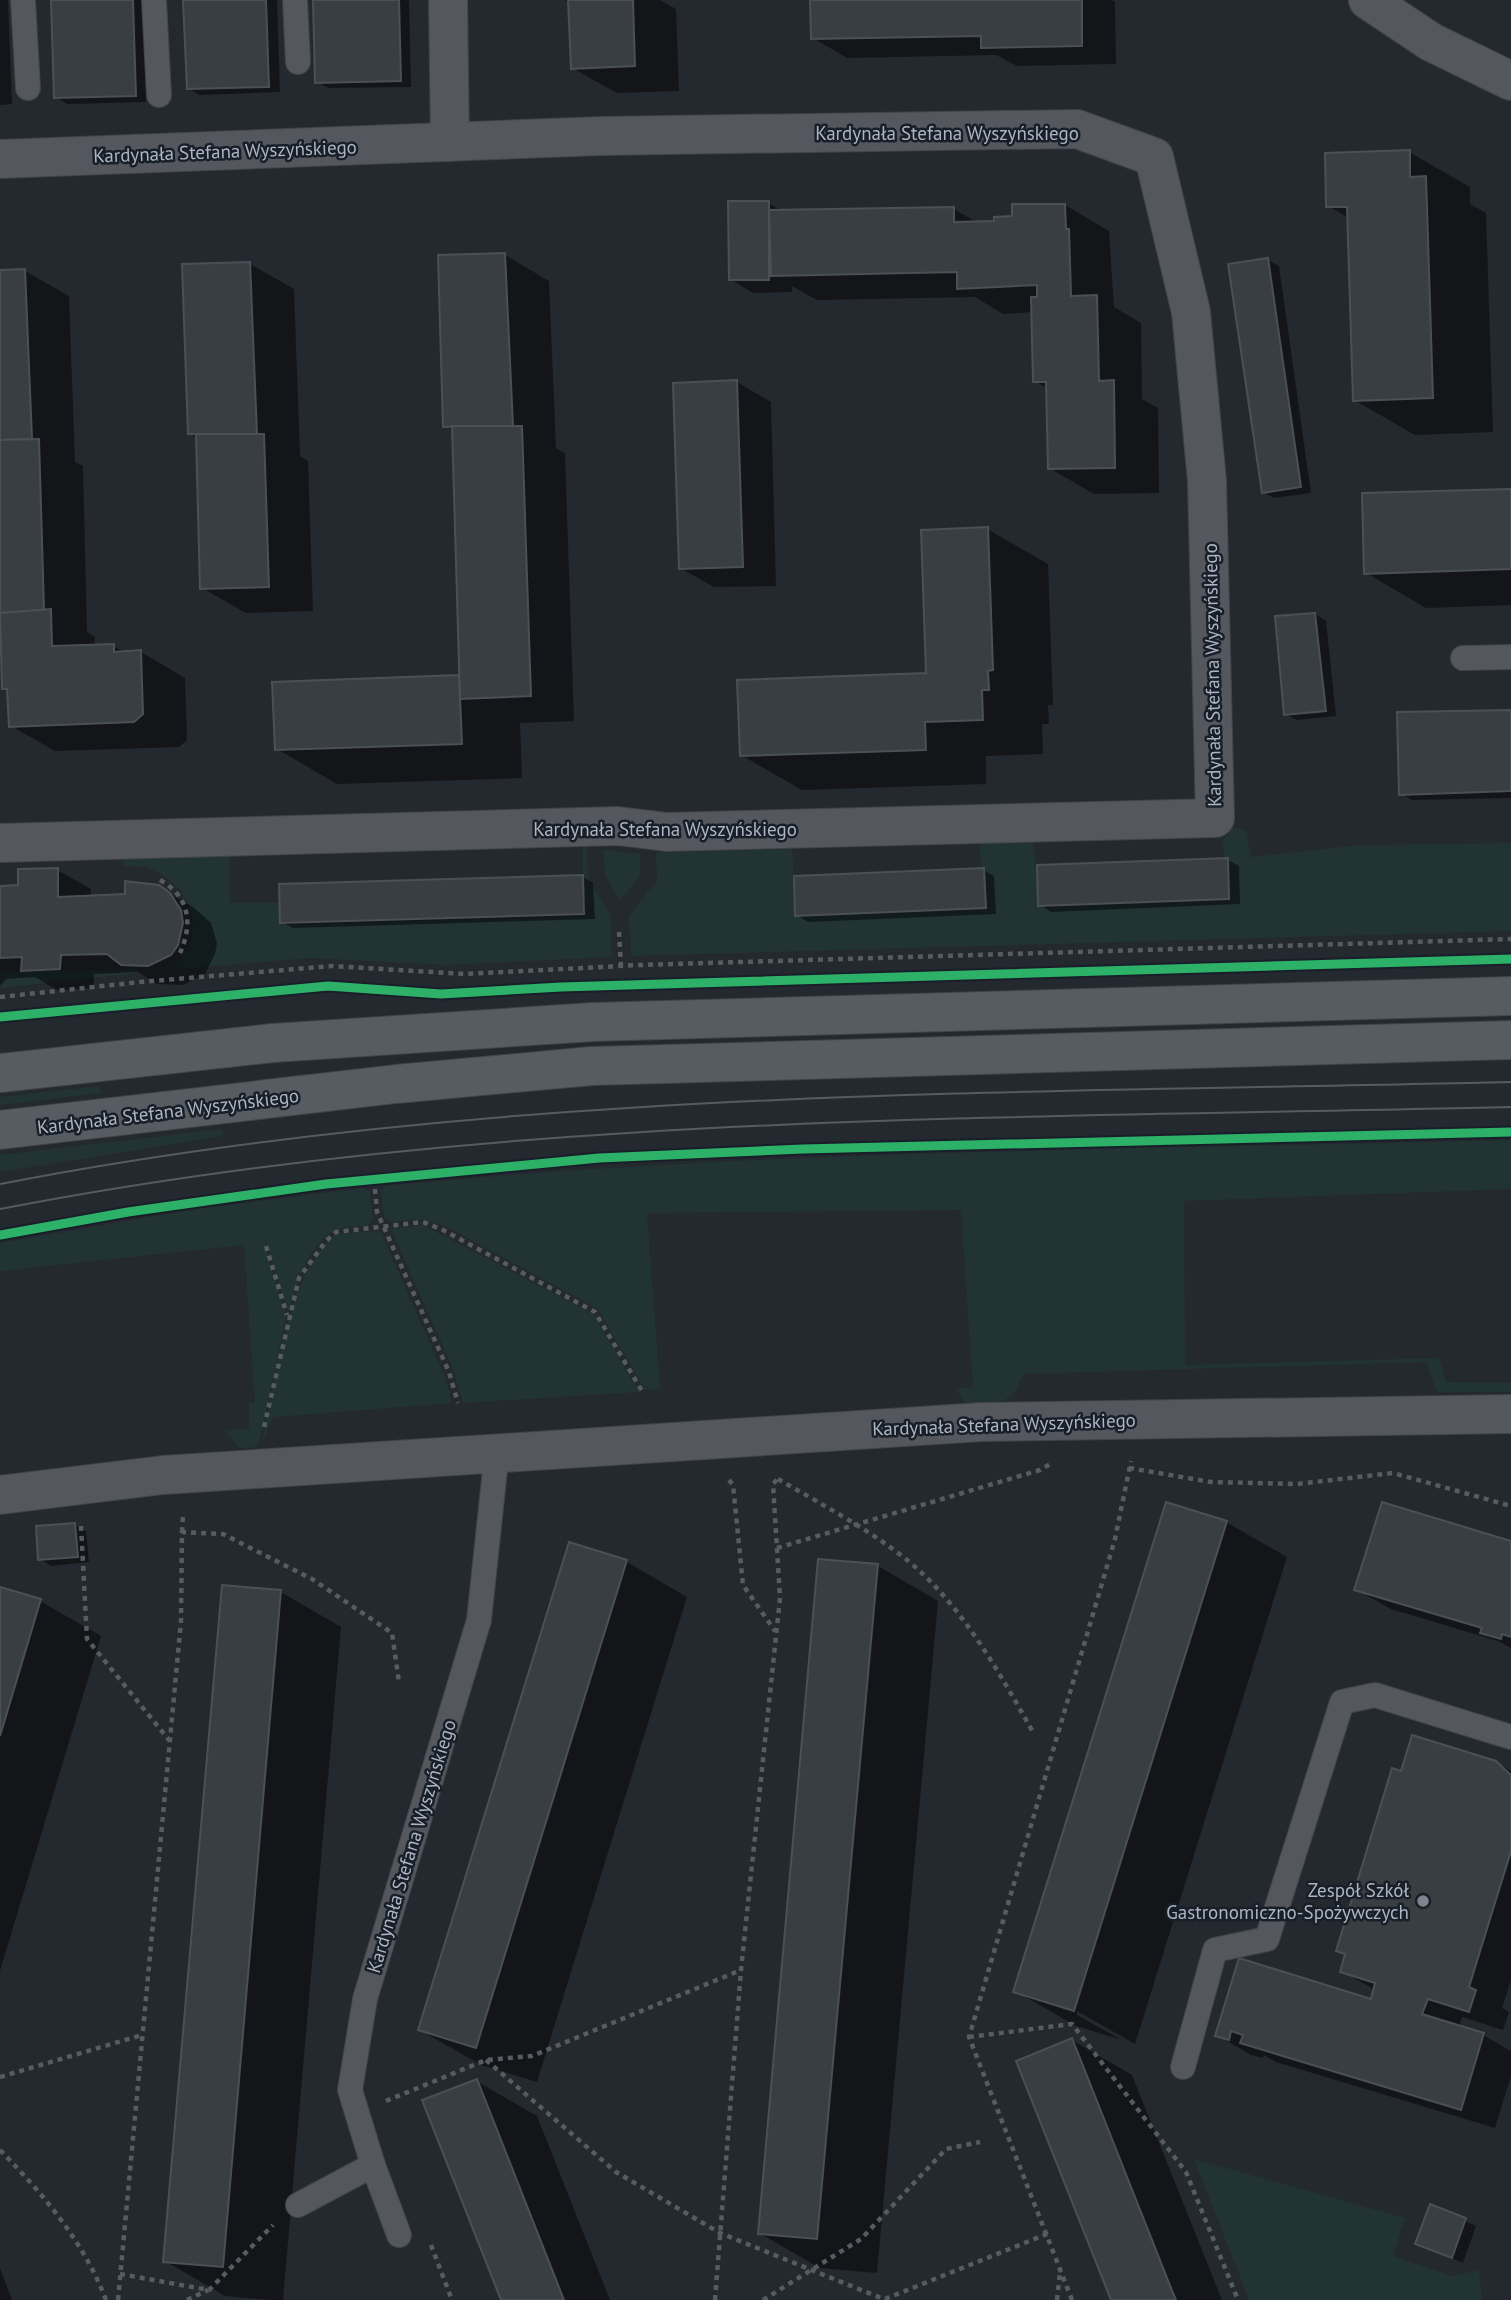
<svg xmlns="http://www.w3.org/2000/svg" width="1511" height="2300" font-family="'PT Sans',sans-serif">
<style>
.green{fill:#223334}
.shadow{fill:#0007}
.building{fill:#393e43;stroke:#4b5057;stroke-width:2}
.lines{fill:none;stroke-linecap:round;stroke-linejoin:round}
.lane-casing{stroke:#404448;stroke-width:26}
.street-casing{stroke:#404448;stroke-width:40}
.secondary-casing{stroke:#404448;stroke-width:40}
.path{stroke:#565c61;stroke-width:4.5;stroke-dasharray:5 5;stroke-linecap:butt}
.lane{stroke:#54575d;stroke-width:24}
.street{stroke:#54575d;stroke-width:38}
.secondary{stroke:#575c62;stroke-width:38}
.tram{stroke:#575b61;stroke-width:2}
.cycleway-casing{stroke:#181f28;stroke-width:13}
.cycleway{stroke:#2db169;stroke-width:9}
.poi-dot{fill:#7c848e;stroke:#181f28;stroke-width:2.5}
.labels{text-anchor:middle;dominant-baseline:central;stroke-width:5;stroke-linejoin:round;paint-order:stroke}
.street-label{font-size:19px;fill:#acb5c1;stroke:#181f28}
.poi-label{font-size:19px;fill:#acb5c1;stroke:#181f28;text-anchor:end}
</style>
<rect width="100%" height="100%" fill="#24292f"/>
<g class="green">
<polygon points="1240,828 1246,831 1251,857 1359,845 1511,843 1511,931 631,956 629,916 657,880 656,853 792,849 796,916 986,908 979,840 1033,839 1039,906 1229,899 1228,859 1224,858 1223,840 1232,829"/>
<path d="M 582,846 L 587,847 L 588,879 L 610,914 L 612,957 L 446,965 L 310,958 L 169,970 C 210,940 195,887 151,869 C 144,865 133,867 124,866 L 124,857 L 230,856 L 230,903 L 279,903 L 281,925 L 585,916 Z"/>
<polygon points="603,850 640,854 640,875 620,901 605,875"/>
<polygon points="137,969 138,973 0,988 0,972"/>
<polygon points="100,1086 101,1093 0,1105 0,1097"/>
<polygon points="222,1129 223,1136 0,1172 0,1155"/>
<path d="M 1511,1140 L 1511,1189 L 1184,1201 L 1185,1365 L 1439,1358 L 1446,1382 L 1511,1383 L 1511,1392 L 1437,1392 L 1426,1362 L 1023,1374 C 1012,1407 996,1403 966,1403 L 955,1388 L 973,1387 L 961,1210 L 647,1213 L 660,1389 L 645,1390 L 598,1309 L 445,1226 L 422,1219 L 391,1222 L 384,1217 L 381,1190 L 384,1186 C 759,1149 1135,1150 1511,1140 Z"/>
<path d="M 365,1188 L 370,1193 L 373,1219 L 367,1226 C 358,1227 348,1226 339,1229 C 311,1237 295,1285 288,1312 L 267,1243 L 265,1245 L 286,1318 L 258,1446 L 245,1449 L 238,1446 L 224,1430 L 249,1429 L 249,1403 L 255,1402 L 244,1245 L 0,1271 L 0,1243 L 196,1209 Z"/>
<polygon points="423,1225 593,1314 639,1392 463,1403 453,1369 391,1229"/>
<path d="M 380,1231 L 445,1377 L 452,1403 L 273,1417 L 262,1443 C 276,1380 285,1276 336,1234 Z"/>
<polygon points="1194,2159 1405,2218 1393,2256 1452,2276 1479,2270 1482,2300 1249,2300"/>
</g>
<g class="shadow">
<polygon points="0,0 8,0 12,104 0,105"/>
<polygon points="53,0 143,0 146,102 67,104 56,97"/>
<polygon points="185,0 277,0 280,92 199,95 188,88"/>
<polygon points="315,0 409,0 411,87 328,88 317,82"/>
<polygon points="564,0 660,0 676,9 679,91 617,93 572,68 570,3"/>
<polygon points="811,0 1111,0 1115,2 1116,64 1017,66 996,55 847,58 813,38"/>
<polygon points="1409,152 1470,187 1470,204 1486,213 1493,432 1415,435 1354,400 1349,218 1328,206"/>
<polygon points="768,203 784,212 954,209 978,223 996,223 1065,205 1109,231 1114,307 1141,323 1142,399 1158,408 1159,493 1094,494 1049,468 1048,389 1035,381 1033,312 1003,314 975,297 817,300 792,286 792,292 753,293 730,279"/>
<polygon points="505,255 549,281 556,448 565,453 574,721 520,723 522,778 337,784 277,749 461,678 454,431 444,426"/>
<polygon points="1268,260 1279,266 1311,493 1274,498 1263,492"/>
<polygon points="250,264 294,289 300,456 308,461 313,611 246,613 202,588 197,438 189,433"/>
<polygon points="25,271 69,296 75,462 83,466 87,632 95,637 95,647 113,646 125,653 141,652 185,678 187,740 179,747 55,751 11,726 9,691 3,688 0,625 0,272"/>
<polygon points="737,382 771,402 776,586 714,587 680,568"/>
<polygon points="1511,490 1511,605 1426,608 1366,573"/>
<polygon points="987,529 1048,564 1053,705 1048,705 1049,724 1042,724 1043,754 986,756 986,784 802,790 741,755 928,675"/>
<polygon points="1315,614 1326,621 1336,716 1297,720 1286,714"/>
<polygon points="1511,712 1511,798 1412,800 1401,794"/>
<polygon points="1228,860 1239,866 1240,904 1051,912 1040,905"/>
<polygon points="57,870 91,889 91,897 127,896 127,883 143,883 158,887 193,907 211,923 217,943 215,954 205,974 183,985 157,984 138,972 94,974 94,988 57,990 35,977 6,979 0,986 0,888 20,887"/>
<polygon points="983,870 994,876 996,914 808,922 797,915"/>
<polygon points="582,876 593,883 595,919 293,928 282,922"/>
<polygon points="1226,1522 1287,1557 1135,2044 1077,2011 1077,2015 1122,2040 1076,2026 1015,1991"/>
<polygon points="74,1524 86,1531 89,1562 51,1566 40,1559"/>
<polygon points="1511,1543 1511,1648 1498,1641 1391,1609 1357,1590"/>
<polygon points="570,1544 627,1562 687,1597 537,2082 481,2065 420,2030"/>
<polygon points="878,1566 938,1601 877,2273 820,2268 759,2233"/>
<polygon points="0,1589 40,1601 101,1636 0,1971"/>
<polygon points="281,1592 341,1627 283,2300 272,2300 225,2296 165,2261"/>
<polygon points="1495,1762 1511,1771 1511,1980 1502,2008 1509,2012 1503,2030 1462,2017 1459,2027 1483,2035 1511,2051 1511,2076 1495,2128 1276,2062 1264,2055 1263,2058 1251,2055 1217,2035 1240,1961 1372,2001 1375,1990 1342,1971 1347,1955 1338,1950 1402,1773"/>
<polygon points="1072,2040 1132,2075 1222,2300 1113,2300"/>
<polygon points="476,2081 537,2116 610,2300 503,2300"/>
<polygon points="1431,2206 1476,2226 1463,2263 1417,2244"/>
<polygon points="0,2268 12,2300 0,2300"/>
</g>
<g class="building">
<polygon points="51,0 133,0 136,96 54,98"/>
<polygon points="183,0 266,0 269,87 187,89"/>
<polygon points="313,0 399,0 401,81 315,83"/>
<polygon points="568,0 633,0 635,66 571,69"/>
<polygon points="810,0 1082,0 1082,46 981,48 981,36 811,39"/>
<polygon points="1410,150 1410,177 1426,176 1433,398 1353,401 1347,207 1326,207 1325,153"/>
<polygon points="728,201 769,201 769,280 729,280"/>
<polygon points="1012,204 1065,204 1066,229 1069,229 1071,296 1097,295 1099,381 1114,380 1115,468 1048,469 1046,382 1033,382 1031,297 1037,297 1037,285 957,289 957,272 771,276 769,210 954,207 954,222 994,221 994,217 1012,216"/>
<polygon points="505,253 513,426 443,427 438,255"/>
<polygon points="1268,258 1301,487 1262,493 1228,264"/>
<polygon points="250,262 257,434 188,434 182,264"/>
<polygon points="25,269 32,439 0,440 0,270"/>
<polygon points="737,380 743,567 679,569 673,383"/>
<polygon points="452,426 522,426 531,696 460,699"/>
<polygon points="196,434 264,434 269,587 200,589"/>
<polygon points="39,439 44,610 0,613 0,440"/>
<polygon points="1511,489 1511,569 1364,574 1362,493"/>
<polygon points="988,527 993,670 988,671 989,690 982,690 983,720 925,722 926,750 740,756 737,680 926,673 921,530"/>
<polygon points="51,609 52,646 114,644 114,652 141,650 143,714 134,722 9,727 7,689 2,689 0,613"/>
<polygon points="1315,613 1326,711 1284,715 1275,616"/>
<polygon points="459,675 462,744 275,750 272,682"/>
<polygon points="1511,710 1511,791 1399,795 1397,712"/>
<polygon points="1228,858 1229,899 1038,906 1037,865"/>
<polygon points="58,868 58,897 125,894 125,881 159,885 170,893 181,910 183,923 178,945 171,955 148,966 121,965 107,954 61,955 60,969 21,971 22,957 0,958 0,886 18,885 18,869"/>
<polygon points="984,868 986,908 795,916 794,876"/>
<polygon points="583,875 584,914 280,923 279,884"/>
<polygon points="1166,1502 1227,1521 1074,2011 1013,1992"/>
<polygon points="1382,1502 1511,1541 1511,1637 1502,1634 1501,1639 1480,1633 1482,1628 1354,1590"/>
<polygon points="75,1523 78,1557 38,1560 36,1526"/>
<polygon points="569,1542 627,1560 476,2048 418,2030"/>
<polygon points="818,1559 878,1564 817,2239 758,2234"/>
<polygon points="222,1585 281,1590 223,2267 163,2262"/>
<polygon points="0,1587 41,1599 0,1736"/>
<polygon points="1412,1735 1496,1761 1511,1775 1511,1851 1469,1987 1476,1990 1469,2012 1428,1999 1422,2014 1484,2033 1461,2110 1240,2043 1243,2035 1231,2031 1229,2040 1215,2036 1239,1958 1371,1999 1375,1983 1340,1972 1345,1954 1336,1951 1392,1768 1401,1771"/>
<polygon points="1072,2038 1173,2293 1176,2300 1111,2300 1047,2139 1016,2061"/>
<polygon points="477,2079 564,2300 501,2300 422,2100"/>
<polygon points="1430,2204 1466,2218 1452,2258 1415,2244"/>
</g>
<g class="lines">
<g class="lane-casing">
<g id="lane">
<polyline points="23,0 28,88"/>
<polyline points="154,0 159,95"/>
<polyline points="295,0 298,62"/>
<polyline points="1463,658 1511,657"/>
<polyline points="1183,2067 1215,1950 1267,1939 1342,1702 1375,1695 1511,1737"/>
<polyline points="298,2205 373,2165"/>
<polyline points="399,2235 373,2165 350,2090 365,1999 479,1620 497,1451"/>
</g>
</g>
<g class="street-casing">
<g id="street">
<polyline points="448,0 450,142"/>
<polyline points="1368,0 1431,42 1511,81"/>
<polyline points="0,159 602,136 1077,129 1154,157 1191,312 1207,481 1215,818 667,832 618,826 0,843"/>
<polyline points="0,1495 163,1475 982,1422 1511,1414"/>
</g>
</g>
<g class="secondary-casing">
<g id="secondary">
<polyline points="0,1073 273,1043 593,1022 1511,996"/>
<polyline points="0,1130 396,1084 592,1066 1511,1040"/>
</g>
</g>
<g class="path">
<path d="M 160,880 C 190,897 193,924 180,953"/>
<polyline points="619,932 621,966"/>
<polyline points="0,997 140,982 332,966 465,974 640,965 1511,939"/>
<polyline points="374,1179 377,1212 449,1372 458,1403"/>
<polyline points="266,1246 287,1315"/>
<polyline points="264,1427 299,1278 326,1241 336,1232 423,1222 443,1230 595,1312 642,1391"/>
<polyline points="1129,1468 1211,1482 1297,1484 1393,1473 1511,1506"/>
<path d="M 778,1479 C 824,1506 886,1538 924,1575 C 971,1621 1001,1676 1033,1732"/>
<polyline points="729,1480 733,1485 743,1585 775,1631"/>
<polyline points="81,1526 87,1639 169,1740"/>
<polyline points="182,1532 183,1515"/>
<polyline points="777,1548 1040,1470 1052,1463"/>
<polyline points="969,2037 1072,2024 1186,2172 1238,2300"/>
<polyline points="486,2060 616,2172 720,2233 886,2300"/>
<polyline points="0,2077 142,2035"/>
<polyline points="386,2101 486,2060 532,2056 741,1970"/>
<path d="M 0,2150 C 43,2194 84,2242 106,2300"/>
<polyline points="431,2245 452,2300"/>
<polyline points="120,2274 209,2290 273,2225"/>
<polyline points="885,2299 1047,2234"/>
<polyline points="118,2300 181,1621 182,1532 223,1534 312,1579 392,1633 399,1682"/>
<polyline points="187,2300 208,2290"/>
<polyline points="715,2300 741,1970 780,1598 773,1484 779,1477"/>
<polyline points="763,2300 861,2239 946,2149 980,2142"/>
<polyline points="1057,2300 1060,2273"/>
<polyline points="1072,2300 969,2037 1115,1539 1131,1461"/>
</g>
<use href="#lane" class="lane"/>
<use href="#street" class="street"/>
<use href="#secondary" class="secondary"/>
<g class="tram">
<path d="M 0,1184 C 497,1087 1006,1094 1511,1082"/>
<path d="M 0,1209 C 497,1112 1006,1119 1511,1107"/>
</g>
<g class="cycleway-casing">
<g id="cycleway">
<polyline points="0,1017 328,986 441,994 561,987 1511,959"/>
<polyline points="0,1235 128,1212 326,1184 599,1158 803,1149 1511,1132"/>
</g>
</g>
<use href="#cycleway" class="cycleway"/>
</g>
<circle class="poi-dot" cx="1423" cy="1901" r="7"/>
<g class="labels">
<g class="street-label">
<text x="947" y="133">Kardynała Stefana Wyszyńskiego</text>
<text transform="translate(225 151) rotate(-2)">Kardynała Stefana Wyszyńskiego</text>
<text transform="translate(1212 675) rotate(-91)">Kardynała Stefana Wyszyńskiego</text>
<text x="665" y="829">Kardynała Stefana Wyszyńskiego</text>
<text transform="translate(168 1111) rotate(-7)">Kardynała Stefana Wyszyńskiego</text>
<text transform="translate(1004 1424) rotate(-2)">Kardynała Stefana Wyszyńskiego</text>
<text transform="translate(411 1846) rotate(-73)">Kardynała Stefana Wyszyńskiego</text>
</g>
<g class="poi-label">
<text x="1409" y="1890">Zespół Szkół<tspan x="1409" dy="22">Gastronomiczno-Spożywczych</tspan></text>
</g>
</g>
</svg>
